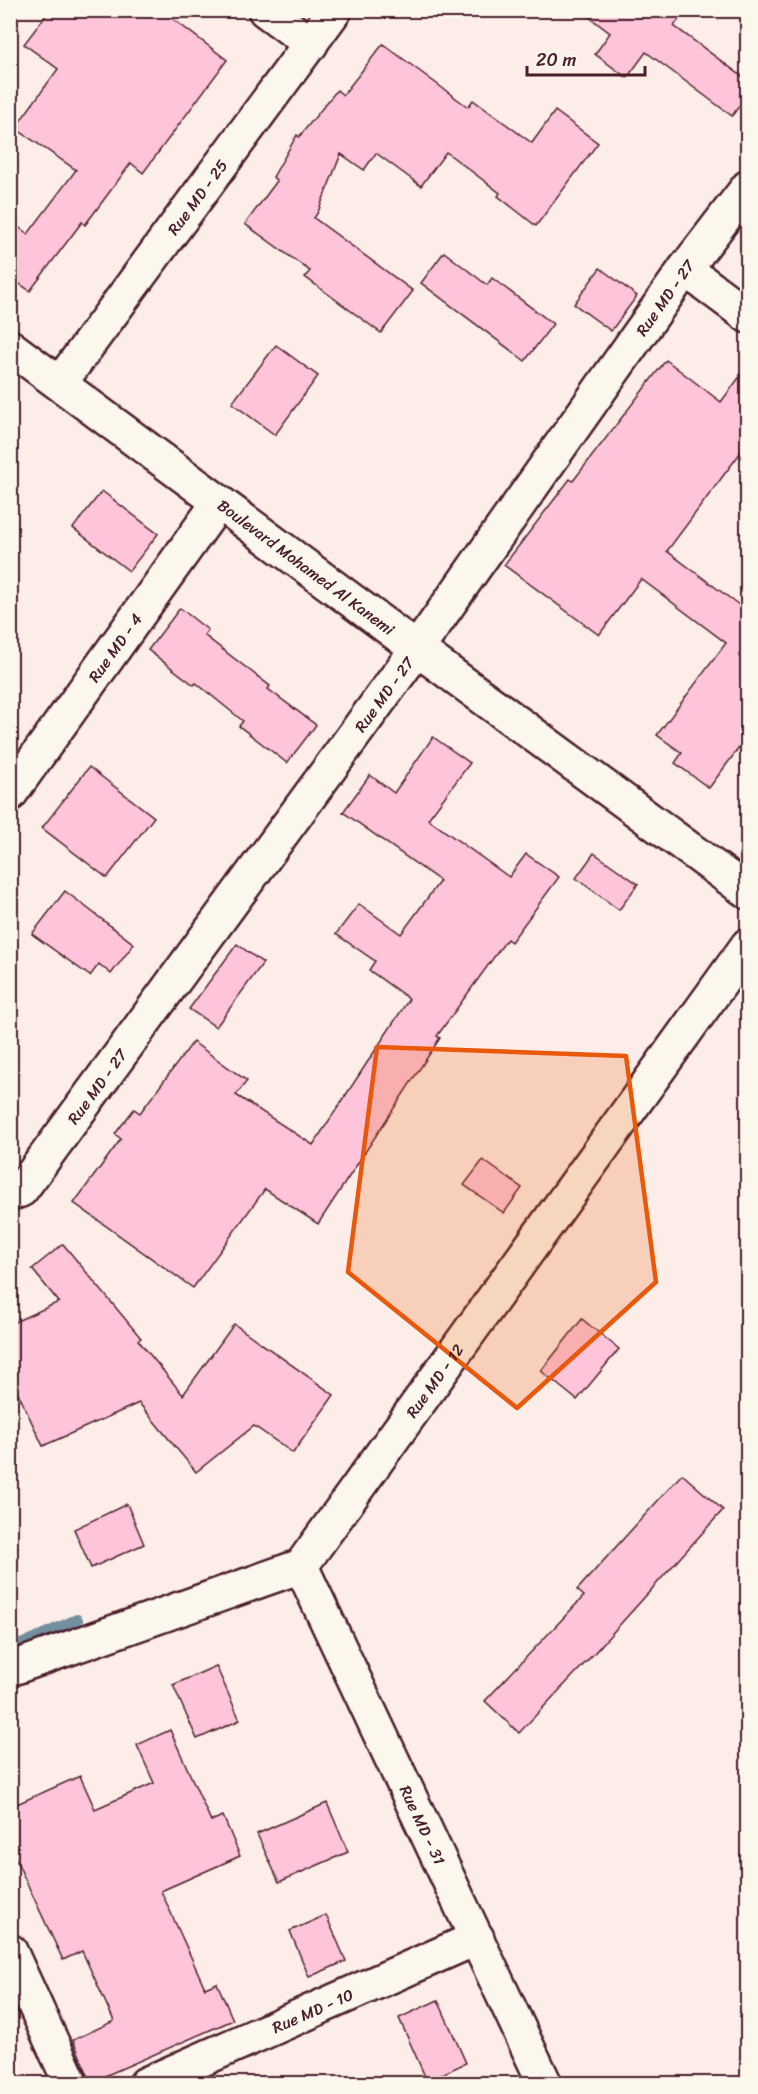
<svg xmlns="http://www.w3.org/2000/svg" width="758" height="2094" font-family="Sriracha,sans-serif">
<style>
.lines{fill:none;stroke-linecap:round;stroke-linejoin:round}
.stream{stroke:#738fa0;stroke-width:12}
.building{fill:#fec4d9;stroke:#4a1f2b;stroke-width:1.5}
.minor-casing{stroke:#4a1f2b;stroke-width:38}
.minor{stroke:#fbf7ec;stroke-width:33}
.marked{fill:#e8590c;fill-opacity:0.2;stroke:#e8590c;stroke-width:4.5;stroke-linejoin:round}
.labels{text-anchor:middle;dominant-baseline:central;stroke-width:4.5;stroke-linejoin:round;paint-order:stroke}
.street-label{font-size:16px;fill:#4a1f2b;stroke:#fbf7ec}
</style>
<rect width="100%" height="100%" fill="#fcede8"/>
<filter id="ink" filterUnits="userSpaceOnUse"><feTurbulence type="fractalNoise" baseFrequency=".0167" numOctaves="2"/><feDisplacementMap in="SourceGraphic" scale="12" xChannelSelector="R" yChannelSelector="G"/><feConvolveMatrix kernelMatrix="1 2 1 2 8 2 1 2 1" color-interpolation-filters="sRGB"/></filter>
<g filter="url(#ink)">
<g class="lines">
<polyline class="stream" points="10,1650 77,1620"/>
</g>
<g class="building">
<polygon points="50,10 161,10 227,60 143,173 131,163 85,225 82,222 30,291 10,277 10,221 28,234 76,170 15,128 58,69 24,44"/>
<polygon points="580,10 686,10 674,26 747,80 747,95 732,116 646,52 627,78 595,54 610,33"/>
<polygon points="383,44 468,107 473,100 532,143 555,111 598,143 536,226 498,196 500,193 446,152 421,186 376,153 364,170 341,154 318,212 314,218 413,291 381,333 305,277 310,271 245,224 277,181 273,177 297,135 299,137 337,90 343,95"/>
<polygon points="444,252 487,285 492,278 553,324 525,361 421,283"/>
<polygon points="600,268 637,296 611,331 574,304"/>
<polygon points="276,345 318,376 275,435 232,403"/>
<polygon points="666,360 721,402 747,367 747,444 667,551 747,611 747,737 709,788 675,763 682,753 657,735 726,643 641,579 599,635 504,565 570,479 573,481"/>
<polygon points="102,491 158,534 129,571 73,528"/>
<polygon points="180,608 208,630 204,635 270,686 268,689 316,725 287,763 239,726 243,721 196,683 194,685 148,650"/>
<polygon points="433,737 470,763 428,819 509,877 526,854 559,877 511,942 507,939 437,1036 440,1038 318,1224 265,1189 193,1288 74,1203 121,1139 115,1134 134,1109 140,1113 193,1042 247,1081 236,1095 313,1145 409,999 369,970 375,961 336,934 359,904 401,934 440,881 343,812 370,775 394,793"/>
<polygon points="89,767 154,817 107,878 42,828"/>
<polygon points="594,853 638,884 619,910 576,878"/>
<polygon points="65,891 134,944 111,974 99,964 90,976 32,934"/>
<polygon points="237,944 263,963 216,1027 189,1009"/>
<polygon points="483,1160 522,1188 504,1213 464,1185"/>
<polygon points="63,1244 141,1338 138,1340 183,1395 234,1324 334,1395 293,1453 254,1426 196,1472 139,1403 43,1446 10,1376 10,1324 59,1302 32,1269"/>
<polygon points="582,1319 619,1349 577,1400 541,1371"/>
<polygon points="682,1474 723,1510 588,1660 519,1733 485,1701 584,1596 577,1590"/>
<polygon points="127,1504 144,1544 91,1568 74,1529"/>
<polygon points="216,1666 240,1720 197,1739 173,1685"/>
<polygon points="170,1730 211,1821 223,1816 240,1856 161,1891 205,1988 217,1983 233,2020 91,2082 73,2040 114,2021 82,1951 63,1960 10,1847 10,1807 80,1776 95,1809 154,1783 137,1745"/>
<polygon points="327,1803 348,1852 279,1882 257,1834"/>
<polygon points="326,1915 346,1961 309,1977 290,1931"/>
<polygon points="438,2000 466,2063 427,2081 399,2018"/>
</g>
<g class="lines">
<g class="minor-casing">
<g id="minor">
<polyline points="265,10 311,44"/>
<polyline points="685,269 748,316"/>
<path id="s1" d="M 10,347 L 417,649 L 748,892"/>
<path id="s2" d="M 60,383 L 335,10"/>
<path id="s3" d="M 10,794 L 219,502"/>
<path id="s4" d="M 10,1194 L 21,1190 L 417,649 L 685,269 L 748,187"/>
<path id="s5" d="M 301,1566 L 545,2084"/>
<path id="s6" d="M 10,1669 L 301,1566 L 748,945"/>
<polyline points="10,1951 71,2084"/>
<path id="s7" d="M 146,2084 L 477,1938"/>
</g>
</g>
<use href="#minor" class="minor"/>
</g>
</g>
<path class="marked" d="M 377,1047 L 626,1056 L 656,1282 L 517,1408 L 348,1272 Z"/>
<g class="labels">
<g class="street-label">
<text stroke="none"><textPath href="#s2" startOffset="231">Rue MD - 25</textPath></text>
<text stroke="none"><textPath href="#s4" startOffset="1112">Rue MD - 27</textPath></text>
<text stroke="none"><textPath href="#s1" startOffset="369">Boulevard Mohamed Al Kanemi</textPath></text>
<text stroke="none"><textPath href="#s3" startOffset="180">Rue MD - 4</textPath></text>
<text stroke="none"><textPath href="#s4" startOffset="626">Rue MD - 27</textPath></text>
<text stroke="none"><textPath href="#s4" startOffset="140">Rue MD - 27</textPath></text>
<text stroke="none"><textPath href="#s6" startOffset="537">Rue MD - 12</textPath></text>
<text stroke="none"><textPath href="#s5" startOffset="286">Rue MD - 31</textPath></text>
<text stroke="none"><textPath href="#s7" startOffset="182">Rue MD - 10</textPath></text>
</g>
</g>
<rect width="758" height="2094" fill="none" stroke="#fbf7ec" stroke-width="36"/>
<rect x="18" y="18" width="722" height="2058" fill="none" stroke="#4a1f2b" stroke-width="2" filter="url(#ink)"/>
<path d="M527 66v9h118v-9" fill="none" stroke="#4a1f2b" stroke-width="3"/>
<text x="536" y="66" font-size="18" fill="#4a1f2b" stroke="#fbf7ec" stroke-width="4.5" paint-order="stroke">20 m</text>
</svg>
